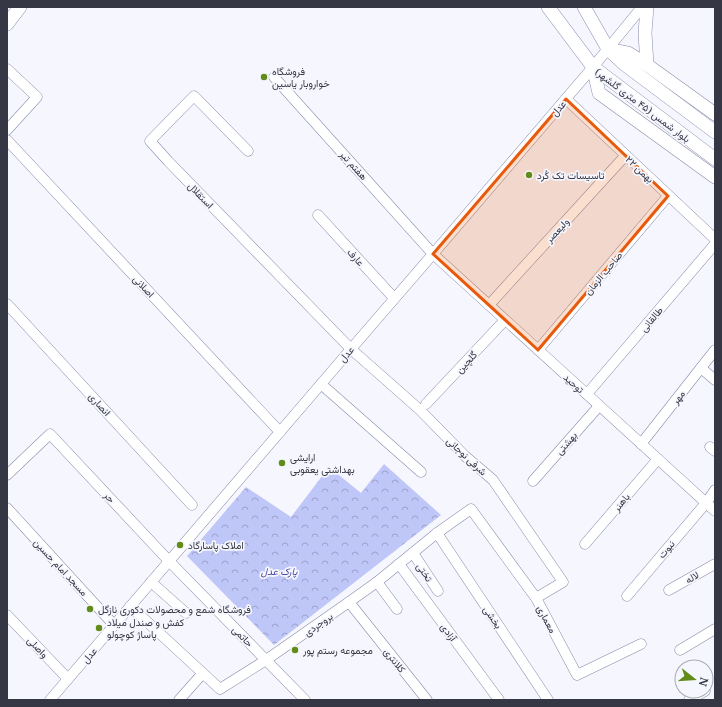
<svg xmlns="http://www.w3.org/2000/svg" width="722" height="707" font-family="'Noto Serif',Vazirmatn,serif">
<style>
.park{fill:url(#park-crowns)}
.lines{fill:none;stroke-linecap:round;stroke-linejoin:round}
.minor-casing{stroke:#868ba9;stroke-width:11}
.major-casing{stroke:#868ba9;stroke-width:14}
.minor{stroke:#fff;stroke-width:10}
.major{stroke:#fff;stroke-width:13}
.marked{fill:#e8590c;fill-opacity:0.2;stroke:#e8590c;stroke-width:3;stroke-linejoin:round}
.poi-dot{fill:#628c1a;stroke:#f6f7fe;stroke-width:1.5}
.labels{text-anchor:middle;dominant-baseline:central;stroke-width:3.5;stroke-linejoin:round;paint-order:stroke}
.poi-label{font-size:10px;fill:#353744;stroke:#f6f7fe;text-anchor:start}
.street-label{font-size:10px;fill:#353744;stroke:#f6f7fe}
.park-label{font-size:10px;font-style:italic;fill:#4849a6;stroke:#f6f7fe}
</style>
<defs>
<pattern id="park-crowns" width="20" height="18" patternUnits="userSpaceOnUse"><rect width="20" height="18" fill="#bfc6f8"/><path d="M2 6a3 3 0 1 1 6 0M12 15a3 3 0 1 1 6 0" fill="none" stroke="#9ca2ca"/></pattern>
</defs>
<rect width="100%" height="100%" fill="#f6f7fe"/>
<polygon class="park" points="384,464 441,515 274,645 187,556 246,487 291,517 329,467 361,493"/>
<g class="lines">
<g class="minor-casing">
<g id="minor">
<polyline points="7,69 37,97 7,130"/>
<polyline points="274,77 433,254 715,511"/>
<polyline points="566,99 715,239"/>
<polyline points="7,140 280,432"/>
<polyline points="248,151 194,96 150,141 168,161 351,349 420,410 465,456 493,480 563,582 536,598"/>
<polyline points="318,215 394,298"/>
<polyline points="7,304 192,505"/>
<polyline points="489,305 625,156"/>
<polyline points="538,350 668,196"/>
<polyline points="701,368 715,380"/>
<polyline points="321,384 421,472"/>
<polyline points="587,394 715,244"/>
<polyline points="426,404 505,320"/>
<polyline points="641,444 715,350"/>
<polyline points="710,447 715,451"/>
<polyline points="7,475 50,434 169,561 305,700"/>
<polyline points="533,481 599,406"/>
<polyline points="7,508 114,625"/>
<polyline points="437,533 548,700"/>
<polyline points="585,544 658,459"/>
<polyline points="413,553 438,591"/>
<polyline points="399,564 499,700"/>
<polyline points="151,582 186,613"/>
<polyline points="377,582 397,609"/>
<polyline points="669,590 715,564"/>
<polyline points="627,596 706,503 715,490"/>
<polyline points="349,602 427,700"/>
<polyline points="130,606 220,689 266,660 349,602 377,582 437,533 471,509 536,598 577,675 641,644"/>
<polyline points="7,615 68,679"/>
<polyline points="680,650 715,629"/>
<polyline points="50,700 321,384 351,349 433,254 593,67 642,7"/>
<polyline points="179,700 203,673"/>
<polyline points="689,700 705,691"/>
</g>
</g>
<g class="major-casing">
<g id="major">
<polyline points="548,7 593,67 715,159"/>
<polyline points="584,7 608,49 624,64 715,132"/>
<polyline points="647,7 645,33 647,65"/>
<polyline points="7,24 20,7"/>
<polyline points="608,49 628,53 647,65 715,114"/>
<polyline points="593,67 599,93 715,177"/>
</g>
</g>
<use href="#minor" class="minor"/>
<use href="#major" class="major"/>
</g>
<path class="marked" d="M 566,99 L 668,196 L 538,350 L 433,254 Z"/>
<g class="poi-dot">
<circle cx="264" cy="77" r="4"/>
<circle cx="529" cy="175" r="4"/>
<circle cx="282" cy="463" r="4"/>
<circle cx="180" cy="545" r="4"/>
<circle cx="90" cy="609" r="4"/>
<circle cx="99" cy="628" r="4"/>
<circle cx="295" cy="650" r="4"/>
</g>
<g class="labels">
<g class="poi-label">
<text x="272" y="71">فروشگاه<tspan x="272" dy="12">خواروبار یاسین</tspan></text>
<text x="537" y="175">تاسیسات تک کُرد</text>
<text x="290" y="457">ارایشی<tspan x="290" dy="12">بهداشتی یعقوبی</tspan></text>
<text x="188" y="545">املاک پاسارگاد</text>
<text x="98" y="609">فروشگاه شمع و محصولات دکوری نازگل</text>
<text x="107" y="622">کفش و صندل میلاد<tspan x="107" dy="12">پاساژ کوچولو</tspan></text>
<text x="303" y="650">مجموعه رستم پور</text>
</g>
<g class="street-label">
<text transform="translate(643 105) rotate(37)">بلوار شمس (۴۵ متری گلشهر)</text>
<text transform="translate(558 108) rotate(-49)">عدل</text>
<text transform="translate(354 165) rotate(48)">هفتم تیر</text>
<text transform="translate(640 169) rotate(43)">۲۲ بهمن</text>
<text transform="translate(201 195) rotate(46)">استقلال</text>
<text transform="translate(557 230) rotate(-47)">ولیعصر</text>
<text transform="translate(356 257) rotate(48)">عارف</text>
<text transform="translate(603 273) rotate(-50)">صاحب الزمان</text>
<text transform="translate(144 286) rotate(47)">اصلانی</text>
<text transform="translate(651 319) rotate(-50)">طالقانی</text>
<text transform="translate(346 354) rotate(-50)">عدل</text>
<text transform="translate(466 362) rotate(-47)">گلچین</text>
<text transform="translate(574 383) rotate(42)">توحید</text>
<text transform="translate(678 397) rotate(-52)">مهر</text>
<text transform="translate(100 404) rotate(48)">انصاری</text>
<text transform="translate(566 443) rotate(-49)">بهشتی</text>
<text transform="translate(467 456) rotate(43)">شرفی نوجانی</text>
<text transform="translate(110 497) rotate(47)">حر</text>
<text transform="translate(621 502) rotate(-50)">باهنر</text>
<text transform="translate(666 549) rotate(-50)">نبوت</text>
<text transform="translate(61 567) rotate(47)">مسجد امام حسین</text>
<text transform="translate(425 572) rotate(56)">تختی</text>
<text transform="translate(692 577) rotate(-30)">لاله</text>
<text transform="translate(493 617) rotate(56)">بخشی</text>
<text transform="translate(547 619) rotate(62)">معماری</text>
<text transform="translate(318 624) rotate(-35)">بروجردی</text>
<text transform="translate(449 632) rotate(54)">آزادی</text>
<text transform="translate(243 636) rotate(46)">حاتمی</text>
<text transform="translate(38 647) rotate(46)">واصلی</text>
<text transform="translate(89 655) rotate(-49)">عدل</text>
<text transform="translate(395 660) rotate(52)">کلانتری</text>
</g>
<g class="park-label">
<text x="279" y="571">پارک عدل</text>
</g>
</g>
<rect width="722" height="707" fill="none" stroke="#353744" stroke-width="16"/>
<g transform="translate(694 679) rotate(107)"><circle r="19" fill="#f6f7fe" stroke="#a9aab4"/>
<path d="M0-3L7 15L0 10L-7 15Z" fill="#628c1a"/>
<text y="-6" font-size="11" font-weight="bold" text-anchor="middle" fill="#353744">N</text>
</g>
</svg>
